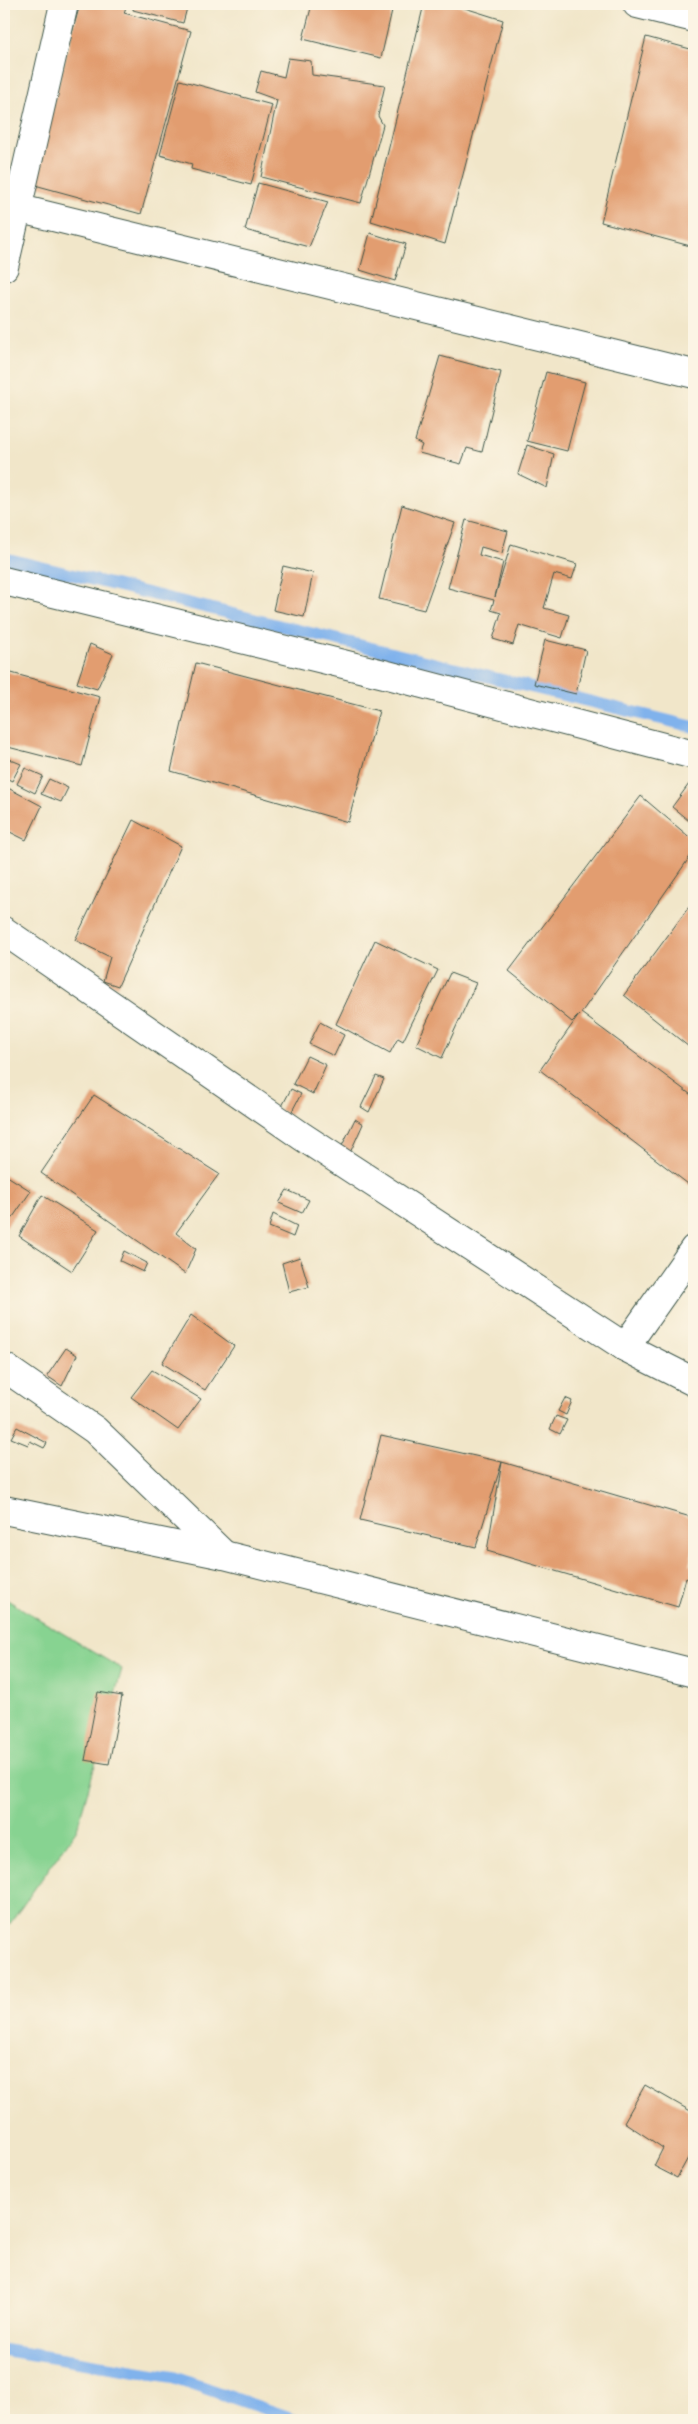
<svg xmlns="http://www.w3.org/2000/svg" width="698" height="2424" font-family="'Balsamiq Sans',sans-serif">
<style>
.green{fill:#87d391;stroke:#538862}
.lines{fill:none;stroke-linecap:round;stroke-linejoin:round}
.stream{stroke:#80b2ec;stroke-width:12}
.building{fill:#e29d70}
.minor-casing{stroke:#3e564a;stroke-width:30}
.minor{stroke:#fff;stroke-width:28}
</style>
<rect width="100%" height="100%" fill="#fcf5e5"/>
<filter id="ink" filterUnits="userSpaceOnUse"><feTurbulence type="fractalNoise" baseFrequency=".02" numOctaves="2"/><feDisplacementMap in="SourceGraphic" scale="10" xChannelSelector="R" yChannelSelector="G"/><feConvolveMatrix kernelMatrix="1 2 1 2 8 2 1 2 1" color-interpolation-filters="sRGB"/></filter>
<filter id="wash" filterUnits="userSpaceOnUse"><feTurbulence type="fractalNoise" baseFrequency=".0096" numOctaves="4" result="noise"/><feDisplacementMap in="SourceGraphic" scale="20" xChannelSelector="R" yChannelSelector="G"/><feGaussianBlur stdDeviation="1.12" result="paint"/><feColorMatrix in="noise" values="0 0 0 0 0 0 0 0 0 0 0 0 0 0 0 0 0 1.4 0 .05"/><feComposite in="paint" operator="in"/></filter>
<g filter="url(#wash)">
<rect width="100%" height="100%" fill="#f1e6c9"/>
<polygon class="green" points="4,1598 122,1669 77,1829 4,1932"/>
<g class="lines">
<g class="stream">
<polyline points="4,558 694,727"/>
<polyline points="4,2350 173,2377 297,2420"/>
</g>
</g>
<g id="blocks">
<g class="building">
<polygon points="80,4 127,4 124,13 191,31 141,214 31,184"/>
<polygon points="134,4 188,4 183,23 133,10"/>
<polygon points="312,4 384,4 393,6 381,58 303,39"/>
<polygon points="424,4 452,4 503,20 445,244 371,221"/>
<polygon points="646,37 694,50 694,247 601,222"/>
<polygon points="288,58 311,61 312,75 385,85 378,116 383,125 361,203 261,177 277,100 255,92 261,71 284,77"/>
<polygon points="180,80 272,105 251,185 191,169 192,164 160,155"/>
<polygon points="258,183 328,202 309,247 245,230"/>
<polygon points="370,233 406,244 395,281 360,270"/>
<polygon points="440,356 501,372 482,452 467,448 461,464 419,453 422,445 415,441"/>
<polygon points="546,372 585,382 567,451 527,441"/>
<polygon points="527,445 554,454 547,488 518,474"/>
<polygon points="402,505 455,523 424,610 379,599"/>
<polygon points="466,520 508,531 502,553 481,547 479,555 503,562 495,597 511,544 577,564 572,579 554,574 544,608 569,615 562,638 519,625 513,645 493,639 501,613 491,610 494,600 448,588"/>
<polygon points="283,566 313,573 304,617 273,610"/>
<polygon points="545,640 586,650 576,694 534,684"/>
<polygon points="90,644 113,654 97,689 77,683"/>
<polygon points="196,663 379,711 348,822 171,771"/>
<polygon points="4,671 100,697 82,766 4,746"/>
<polygon points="4,757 21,764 12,781 4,777"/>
<polygon points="25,768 43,776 35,793 17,784"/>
<polygon points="49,779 68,788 61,802 41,794"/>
<polygon points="689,784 694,788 694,825 672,807"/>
<polygon points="8,788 42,806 26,840 4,829 4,798"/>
<polygon points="641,796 694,841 694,851 581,1013 694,1097 694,1184 692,1187 540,1070 579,1015 572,1022 509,971"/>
<polygon points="133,820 181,846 118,986 103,981 110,957 75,940"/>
<polygon points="694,900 694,1051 624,995"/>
<polygon points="375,940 438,970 403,1041 398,1038 390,1053 336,1024"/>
<polygon points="450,973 476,983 442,1058 416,1045"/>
<polygon points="320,1022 344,1035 334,1056 309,1044"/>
<polygon points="307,1056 326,1065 313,1094 293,1084"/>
<polygon points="376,1076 384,1079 369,1112 361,1107"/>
<polygon points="291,1089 301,1094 290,1115 280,1110"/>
<polygon points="94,1095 219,1174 176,1233 196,1249 185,1274 41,1173"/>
<polygon points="355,1119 363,1124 349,1155 340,1150"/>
<polygon points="4,1174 31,1191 4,1230"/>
<polygon points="287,1190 309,1200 302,1213 279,1203"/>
<polygon points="42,1195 98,1230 72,1271 19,1236"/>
<polygon points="273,1214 297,1226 293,1237 269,1227"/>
<polygon points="124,1251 147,1263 143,1272 120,1261"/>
<polygon points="300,1257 309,1287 289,1292 282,1263"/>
<polygon points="191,1315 234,1346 205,1390 162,1363"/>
<polygon points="66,1348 77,1355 62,1386 47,1376"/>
<polygon points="152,1370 201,1399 178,1430 131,1397"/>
<polygon points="565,1398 572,1401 566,1415 558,1411"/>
<polygon points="556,1416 567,1420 560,1434 550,1429"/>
<polygon points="17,1427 47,1443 44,1448 30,1441 28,1445 11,1438"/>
<polygon points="381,1435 502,1462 694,1518 694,1544 689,1566 694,1563 694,1582 686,1578 678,1607 487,1551 502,1462 476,1547 360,1520"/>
<polygon points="98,1692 122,1696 109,1764 85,1760"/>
<polygon points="645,2085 694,2113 694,2147 677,2178 654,2166 663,2148 624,2122"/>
</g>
</g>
</g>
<g filter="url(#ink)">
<use href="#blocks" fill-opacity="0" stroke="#3e564a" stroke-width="1"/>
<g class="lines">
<g class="minor-casing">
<g id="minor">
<polyline points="637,4 694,18"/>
<polyline points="4,205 694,374"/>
<polyline points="4,267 64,4"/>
<polyline points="4,581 384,674 694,755"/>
<polyline points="4,931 303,1137 625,1347 694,1382"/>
<polyline points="625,1347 694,1249"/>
<polyline points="4,1367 95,1430 224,1555"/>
<polyline points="4,1510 224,1555 694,1673"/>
</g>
</g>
<use href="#minor" class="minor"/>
</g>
</g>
<rect width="698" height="2424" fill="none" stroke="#fcf5e5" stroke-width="20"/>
</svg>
